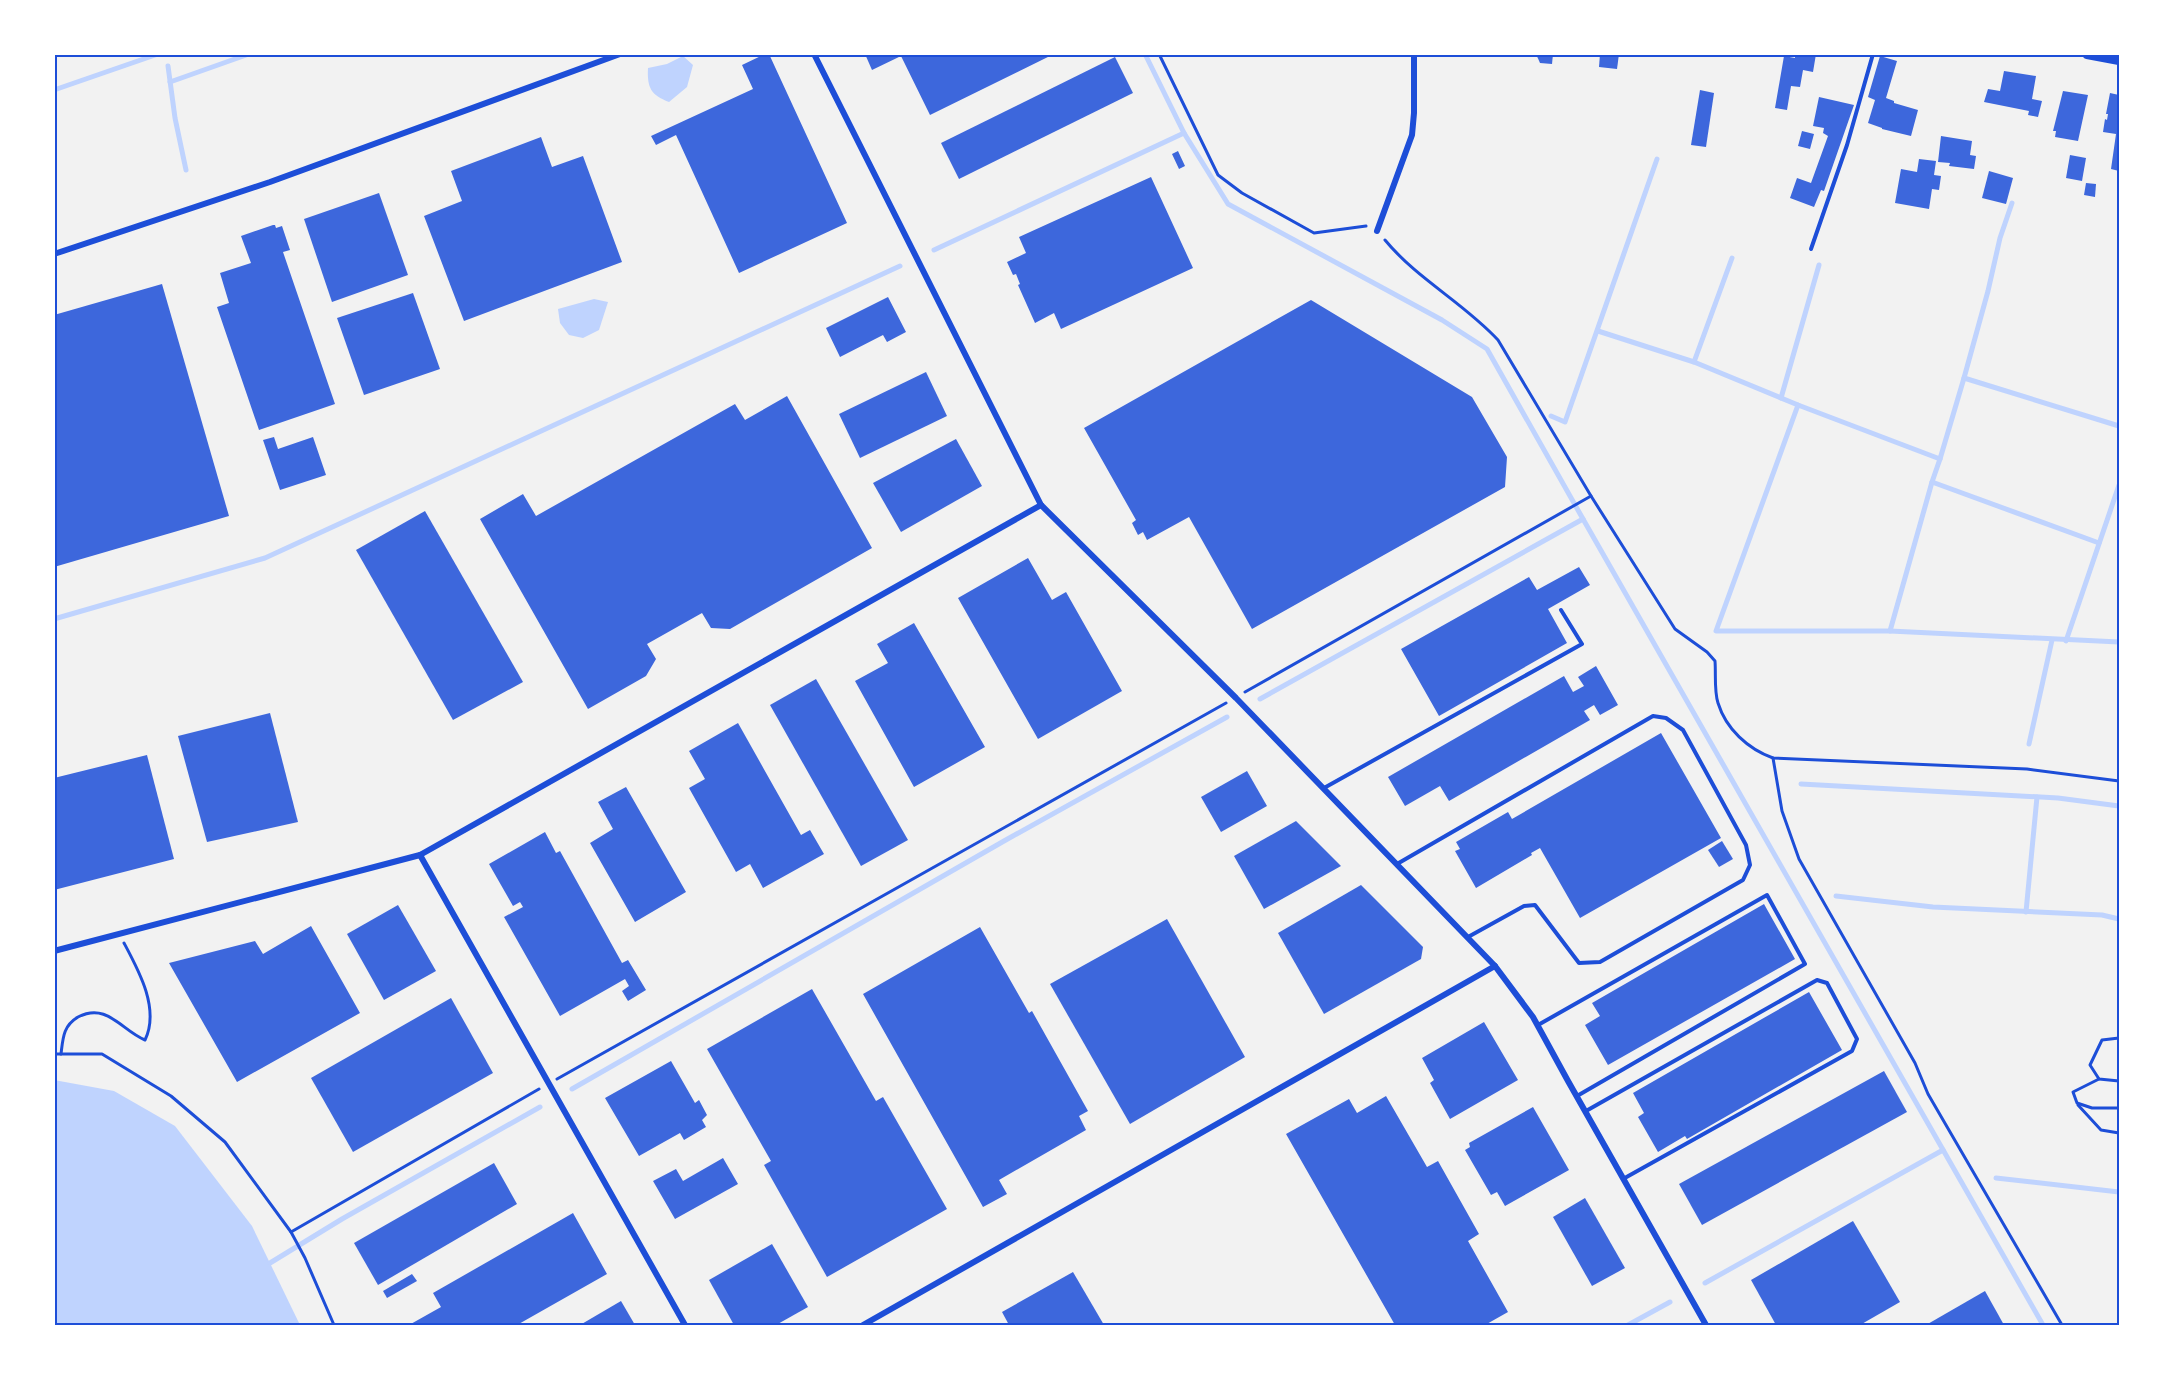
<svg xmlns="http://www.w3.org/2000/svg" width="2173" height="1379" font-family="Barlow,sans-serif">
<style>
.water{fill:#bfd3fe}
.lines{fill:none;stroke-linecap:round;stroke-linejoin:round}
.stream{stroke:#bfd3fe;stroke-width:5}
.building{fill:#3d67dc}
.path{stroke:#1d4ed8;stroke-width:3}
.service{stroke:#1d4ed8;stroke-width:4}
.minor{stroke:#1d4ed8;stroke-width:6}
.tertiary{stroke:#1d4ed8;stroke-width:10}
.neatline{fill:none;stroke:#1d4ed8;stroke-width:2}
</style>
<rect width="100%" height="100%" fill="#f2f2f2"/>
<g class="water">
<path d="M 683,56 L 693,65 L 687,87 L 669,102 C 651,95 647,88 648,68 L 667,64 Z"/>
<polygon points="594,299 608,302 599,330 583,338 569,335 560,323 558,309"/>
<polygon points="54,1080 114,1091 175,1126 252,1226 300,1325 54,1325"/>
</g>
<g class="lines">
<g class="stream">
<polyline points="1145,54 1184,133"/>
<polyline points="168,66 175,118 186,170"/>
<polyline points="170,82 249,54"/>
<polyline points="54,90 158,54"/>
<polyline points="934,250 1184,133 1228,204 1442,320 1487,349 1583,519"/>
<polyline points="1598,331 1694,362 1798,405 1940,459 1964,378 2119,426"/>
<polyline points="1694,362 1732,258"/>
<polyline points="1964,378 1988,291 2000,238 2012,203"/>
<polyline points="1781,398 1819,265"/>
<polyline points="1798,405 1716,631 1890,631 2119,642"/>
<polyline points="1551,416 1565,422 1657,159"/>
<polyline points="1932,482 2099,543"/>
<polyline points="54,619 265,558 900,266"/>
<polyline points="1890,631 1932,482 1940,459"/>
<polyline points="2066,641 2119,485"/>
<polyline points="1260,699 1583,519 2043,1325"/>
<polyline points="2029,744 2052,640"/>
<polyline points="1801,784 2058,798 2119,806"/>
<polyline points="1836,896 1933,907 2102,915 2119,919"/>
<polyline points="2026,912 2037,797"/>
<polyline points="572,1089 1004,841 1227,717"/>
<polyline points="1996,1178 2119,1192"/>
<polyline points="270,1263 342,1219 540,1107"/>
<polyline points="1705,1283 1943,1150"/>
<polyline points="1628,1325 1670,1302"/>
</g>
</g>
<g class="building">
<polygon points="765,54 769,54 847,223 739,273 676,135 656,145 651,136 753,89 742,65"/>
<polygon points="865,54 1054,54 930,115 901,56 872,70"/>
<polygon points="1536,54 1553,54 1552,64 1540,63"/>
<polygon points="1600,54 1619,54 1617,69 1599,67"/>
<polygon points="1795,54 1816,54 1813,72 1803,70 1800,87 1791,86 1787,110 1775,108 1784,56 1795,58"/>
<polygon points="1880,56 1897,61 1886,98 1894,101 1894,103 1918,110 1911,136 1882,129 1882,128 1868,123 1875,100 1868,97"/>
<polygon points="1115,57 1133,93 959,179 941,143"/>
<polygon points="2004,71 2036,76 2032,99 2042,101 2038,117 2028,115 2029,111 1984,102 1988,89 2000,91"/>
<polygon points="1700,90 1714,93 1706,147 1691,145"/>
<polygon points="2063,91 2088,95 2078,141 2055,137 2056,131 2053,131"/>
<polygon points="2110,93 2119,95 2119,171 2111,169 2116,134 2103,132 2105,119 2107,120 2108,114 2106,114"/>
<polygon points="1819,97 1854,105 1824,191 1821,190 1814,207 1790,198 1797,178 1811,183 1828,136 1823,133 1824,128 1813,126"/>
<polygon points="1802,131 1814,134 1810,149 1798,146"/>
<polygon points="1941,136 1972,141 1970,155 1976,156 1974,169 1949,166 1950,163 1938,162"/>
<polygon points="541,137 552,167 583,156 622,262 464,321 424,216 462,201 451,171"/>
<polygon points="1178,151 1185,166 1179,169 1172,154"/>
<polygon points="2070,155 2086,158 2082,181 2066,178"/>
<polygon points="1919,159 1936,161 1934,175 1941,176 1939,190 1932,189 1929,209 1895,203 1901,169 1917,172"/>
<polygon points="1989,171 2013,178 2006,204 1982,198"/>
<polygon points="1151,177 1193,268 1061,329 1054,313 1035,323 1018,285 1020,284 1016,274 1013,275 1007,262 1026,253 1019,237"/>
<polygon points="2086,183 2096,184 2095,197 2084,195"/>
<polygon points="379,193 408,275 332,302 304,219"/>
<polygon points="273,225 275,225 276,228 282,226 290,250 283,252 335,404 259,430 217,307 229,303 220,273 251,263 241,236"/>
<polygon points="162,284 229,516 54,567 54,315"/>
<polygon points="413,293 440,369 364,395 337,318"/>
<polygon points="888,297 906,332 887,342 883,335 840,357 826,328"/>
<polygon points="1311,300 1472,397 1507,457 1505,487 1252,629 1189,517 1147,540 1143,532 1138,535 1132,523 1136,520 1084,428"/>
<polygon points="926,372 947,416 860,458 839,414"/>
<polygon points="787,396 872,548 730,629 711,628 702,613 647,644 656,659 646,676 588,709 480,519 523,494 536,516 735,404 745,420"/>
<polygon points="274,437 278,449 313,437 326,475 280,490 263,440"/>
<polygon points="956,439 982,486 901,532 873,483"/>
<polygon points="425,511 523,682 453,720 356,550"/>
<polygon points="1028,558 1052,600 1066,592 1122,691 1038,739 958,598"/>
<polygon points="1579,567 1590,585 1548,609 1567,643 1439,716 1401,649 1529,577 1537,590"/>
<polygon points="914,623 985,747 914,787 855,681 888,663 877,644"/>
<polygon points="1596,666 1618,705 1600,715 1594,705 1584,711 1590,720 1449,801 1440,786 1405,806 1388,777 1564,676 1573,692 1584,686 1578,677"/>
<polygon points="816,679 908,840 861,866 770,705"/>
<polygon points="270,713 298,822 207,842 178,736"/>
<polygon points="738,723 801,835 810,830 824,854 763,888 750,864 736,872 689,788 705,779 689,751"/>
<polygon points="1661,733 1721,838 1580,918 1540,848 1531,853 1532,855 1476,888 1455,851 1460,849 1456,842 1508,812 1512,819"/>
<polygon points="147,755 174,859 54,890 54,778"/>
<polygon points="1247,771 1267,806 1221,832 1201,797"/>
<polygon points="626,787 686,892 635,922 590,843 613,829 598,802"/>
<polygon points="1296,821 1341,866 1264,909 1234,856"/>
<polygon points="545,832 556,853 560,851 622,963 628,960 646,990 628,1001 622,991 629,986 625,979 560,1016 504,917 523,907 520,902 513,906 489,864"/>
<polygon points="1722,841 1733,859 1719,867 1708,850"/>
<polygon points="1361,885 1423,947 1421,959 1324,1014 1278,933"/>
<polygon points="1764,904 1795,959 1608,1065 1585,1025 1600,1016 1592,1003"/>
<polygon points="398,905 436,971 384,1000 347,934"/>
<polygon points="1167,919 1245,1057 1130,1124 1050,984"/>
<polygon points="311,926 360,1013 237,1082 169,963 255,941 263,954"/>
<polygon points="980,927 1029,1013 1032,1011 1088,1111 1079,1116 1086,1130 999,1180 1007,1194 983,1207 863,994"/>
<polygon points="812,989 876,1101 883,1097 947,1209 827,1277 764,1165 771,1161 707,1049"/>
<polygon points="1809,992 1842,1050 1687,1139 1685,1136 1658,1152 1638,1117 1644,1113 1633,1093"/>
<polygon points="451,998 493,1073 353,1152 311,1078"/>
<polygon points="1484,1022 1518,1080 1450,1119 1430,1083 1434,1080 1422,1058"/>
<polygon points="671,1061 695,1103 699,1100 707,1115 702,1120 706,1127 684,1140 680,1133 639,1156 605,1098"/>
<polygon points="1884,1071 1907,1112 1702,1225 1679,1184"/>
<polygon points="1386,1096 1427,1167 1438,1161 1479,1234 1468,1241 1508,1312 1485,1325 1395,1325 1286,1134 1349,1099 1357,1113"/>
<polygon points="1533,1107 1569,1170 1505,1206 1497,1192 1491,1195 1465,1150 1470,1147 1469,1143"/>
<polygon points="723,1158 738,1184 675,1219 653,1181 676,1169 683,1181"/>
<polygon points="494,1163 517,1204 378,1285 354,1243"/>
<polygon points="1585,1198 1625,1268 1592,1286 1553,1217"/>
<polygon points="573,1213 607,1274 517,1325 409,1325 441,1307 433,1293"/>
<polygon points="1853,1221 1900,1302 1860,1325 1776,1325 1751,1280"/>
<polygon points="772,1244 808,1307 776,1325 734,1325 709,1280"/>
<polygon points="1073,1272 1104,1325 1009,1325 1002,1312"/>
<polygon points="412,1274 417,1281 387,1298 383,1291"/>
<polygon points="1985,1291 2004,1325 1926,1325"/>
<polygon points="621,1301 635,1325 580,1325"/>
</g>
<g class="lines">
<g class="path">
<polyline points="1159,54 1218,175 1242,193 1314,233 1366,226"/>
<path d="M 1385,240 C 1417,279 1464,303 1498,340 L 1591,496 L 1675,629 L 1707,652 L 1715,661 C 1716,674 1714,691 1718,703 C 1726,729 1748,749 1773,758 L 2027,769 L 2119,781"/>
<polyline points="1245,692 1591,496"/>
<polyline points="1773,758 1782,811 1799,859 1915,1063 1928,1094 2062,1325"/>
<polyline points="2119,1038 2102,1040 2090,1065 2099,1079 2119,1081"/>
<polyline points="54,1054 102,1054 171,1096 225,1142 291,1232 305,1258 334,1325"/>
<path d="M 61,1054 C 63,1038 63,1026 78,1017 C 107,1002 121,1030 145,1040 C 160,1009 139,971 124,943"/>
<polyline points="557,1079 1226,703"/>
<polyline points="2099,1079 2073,1092 2077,1103 2092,1108 2119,1108"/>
<polyline points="2078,1105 2101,1130 2119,1133"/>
<polyline points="291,1232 539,1089"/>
</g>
<g class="service">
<polyline points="1811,249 1847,145 1873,54"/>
<polyline points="1324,788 1582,644 1561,610"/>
<polyline points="1397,864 1653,716 1666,718 1683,730 1746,845 1750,865 1743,880 1600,962 1579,963 1535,905 1524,906 1468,937"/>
<polyline points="1538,1025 1767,895 1805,964 1577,1096"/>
<polyline points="1586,1111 1817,980 1827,983 1857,1039 1852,1051 1623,1179"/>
</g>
<g class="minor">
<polyline points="814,54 1041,505 1236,698 1495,966 1533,1017 1568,1081 1706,1325"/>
<polyline points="1377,231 1412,135 1414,113 1414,54"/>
<polyline points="54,254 270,182 620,54"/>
<polyline points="420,855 685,1325"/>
<polyline points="54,951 420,855 1041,505"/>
<polyline points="863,1325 1495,966"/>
</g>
<polyline class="tertiary" points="2087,54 2119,60"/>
</g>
<rect width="2173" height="1379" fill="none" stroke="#ffffff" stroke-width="111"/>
<rect x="56" y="56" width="2062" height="1268" class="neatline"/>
</svg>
